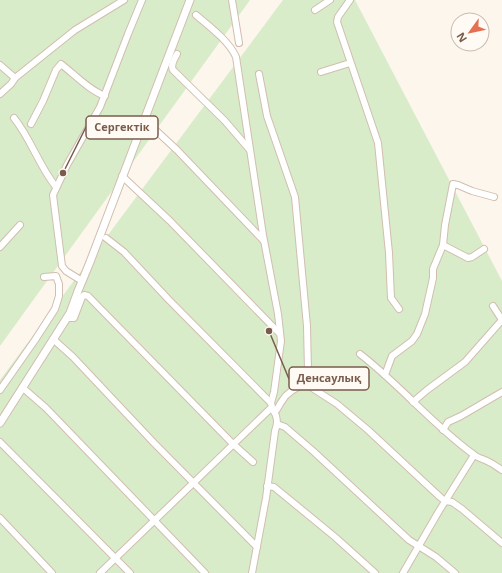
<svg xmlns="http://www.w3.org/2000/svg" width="502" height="573" font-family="'Open Sans',sans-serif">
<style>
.green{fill:#d8ecc9}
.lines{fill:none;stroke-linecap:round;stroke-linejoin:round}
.minor-casing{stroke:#d1beb0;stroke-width:8}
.tertiary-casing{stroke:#d1beb0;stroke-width:9}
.minor{stroke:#fff;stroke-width:6}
.tertiary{stroke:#fff;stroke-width:7}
.leader{fill:none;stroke:#7a5c4d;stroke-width:1.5}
.callout-dot{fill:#7a5c4d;stroke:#fffaf3;stroke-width:1.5}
.callout{fill:#fffaf3;stroke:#7a5c4d;stroke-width:1.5}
.callout-label{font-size:11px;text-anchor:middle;font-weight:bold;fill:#7a5c4d}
</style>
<rect width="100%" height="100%" fill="#fdf6ec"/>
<g class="green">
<polygon points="0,0 250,0 0,346"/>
<polygon points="283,0 355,0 502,281 502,573 0,573 0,380"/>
</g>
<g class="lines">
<g class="minor-casing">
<g id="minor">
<polyline points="232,0 239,43"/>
<polyline points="350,0 338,17 337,22 378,143 389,253 391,298 399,309"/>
<polyline points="315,10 330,0"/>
<path d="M 177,54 C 175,58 170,65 173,70 L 225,121 L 249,149"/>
<polyline points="0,65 15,78 11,84 0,94"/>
<polyline points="321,72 350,63"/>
<path d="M 259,74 L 267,116 L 295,197 L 307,326 L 308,372 L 306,384 C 297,387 287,392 282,401 C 279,405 278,409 275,412"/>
<polyline points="15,78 75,30 124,0"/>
<path d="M 14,118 C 31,139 39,166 56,187"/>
<path d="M 31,124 L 43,101 L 56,70 L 61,64 C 75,75 89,90 105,96"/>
<polyline points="150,125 177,150 263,240"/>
<polyline points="122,176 170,221 280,334"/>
<polyline points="106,238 124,252 169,300 271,403"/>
<polyline points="443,245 468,258 472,257 484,249"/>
<polyline points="0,247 20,225"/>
<polyline points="82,281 66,271 62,266 53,195 67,165 100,107 128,34 142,0"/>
<polyline points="67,318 74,318 82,297 84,295 88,296 233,444 253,462"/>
<polyline points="53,339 73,357 154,443 257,547"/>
<path d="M 360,354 C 400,385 432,424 473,454 C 477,458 484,459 489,462 C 494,464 498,468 502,470"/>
<polyline points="385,375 392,356 412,341 417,334 425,314 433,278 433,269 443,245 445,225 453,184 458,185 472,191 494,197"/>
<polyline points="306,384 337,404 368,430 440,497 445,501 452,502 462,509 502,543"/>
<polyline points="23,388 46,408 205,573"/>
<polyline points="0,390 35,340 55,309 59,296 59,284 56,276 44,277"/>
<polyline points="413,402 427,390 465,362 502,320 493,306"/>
<polyline points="277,424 285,427 313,451 409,540 436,557 455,573"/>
<polyline points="443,430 448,422 461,416 502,392"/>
<polyline points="0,442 130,573"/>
<polyline points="267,486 274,487 335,537 375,573"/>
<polyline points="0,518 52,573"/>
<path d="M 100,573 L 272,407 L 271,403 L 274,392 L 281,341 L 278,314 L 263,235 L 236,57 C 229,41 209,26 196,15"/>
<path d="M 252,573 L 266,498 L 275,431 C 278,423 278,417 273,410"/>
<polyline points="403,573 439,511 474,455"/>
</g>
</g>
<g class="tertiary-casing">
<polyline id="tertiary" points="0,423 70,313 78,291 90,262 190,0"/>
</g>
<use href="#minor" class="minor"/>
<use href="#tertiary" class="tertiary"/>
</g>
<path class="leader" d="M63 173L86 127M269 331L289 379"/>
<g class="callout-dot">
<circle cx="63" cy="173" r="4"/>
<circle cx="269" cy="331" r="4"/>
</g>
<g class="callout">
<rect x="86" y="116" width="72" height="23" rx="4"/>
<rect x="289" y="367" width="80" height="23" rx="4"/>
</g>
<g class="callout-label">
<text x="122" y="131">Сергектік</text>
<text x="329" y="382">Денсаулық</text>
</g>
<g transform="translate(470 32) rotate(237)"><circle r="19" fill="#fffaf3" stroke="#cabbb1"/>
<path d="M0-3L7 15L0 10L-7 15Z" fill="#e76f51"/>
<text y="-6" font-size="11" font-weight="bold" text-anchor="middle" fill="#7a5c4d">N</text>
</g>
</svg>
